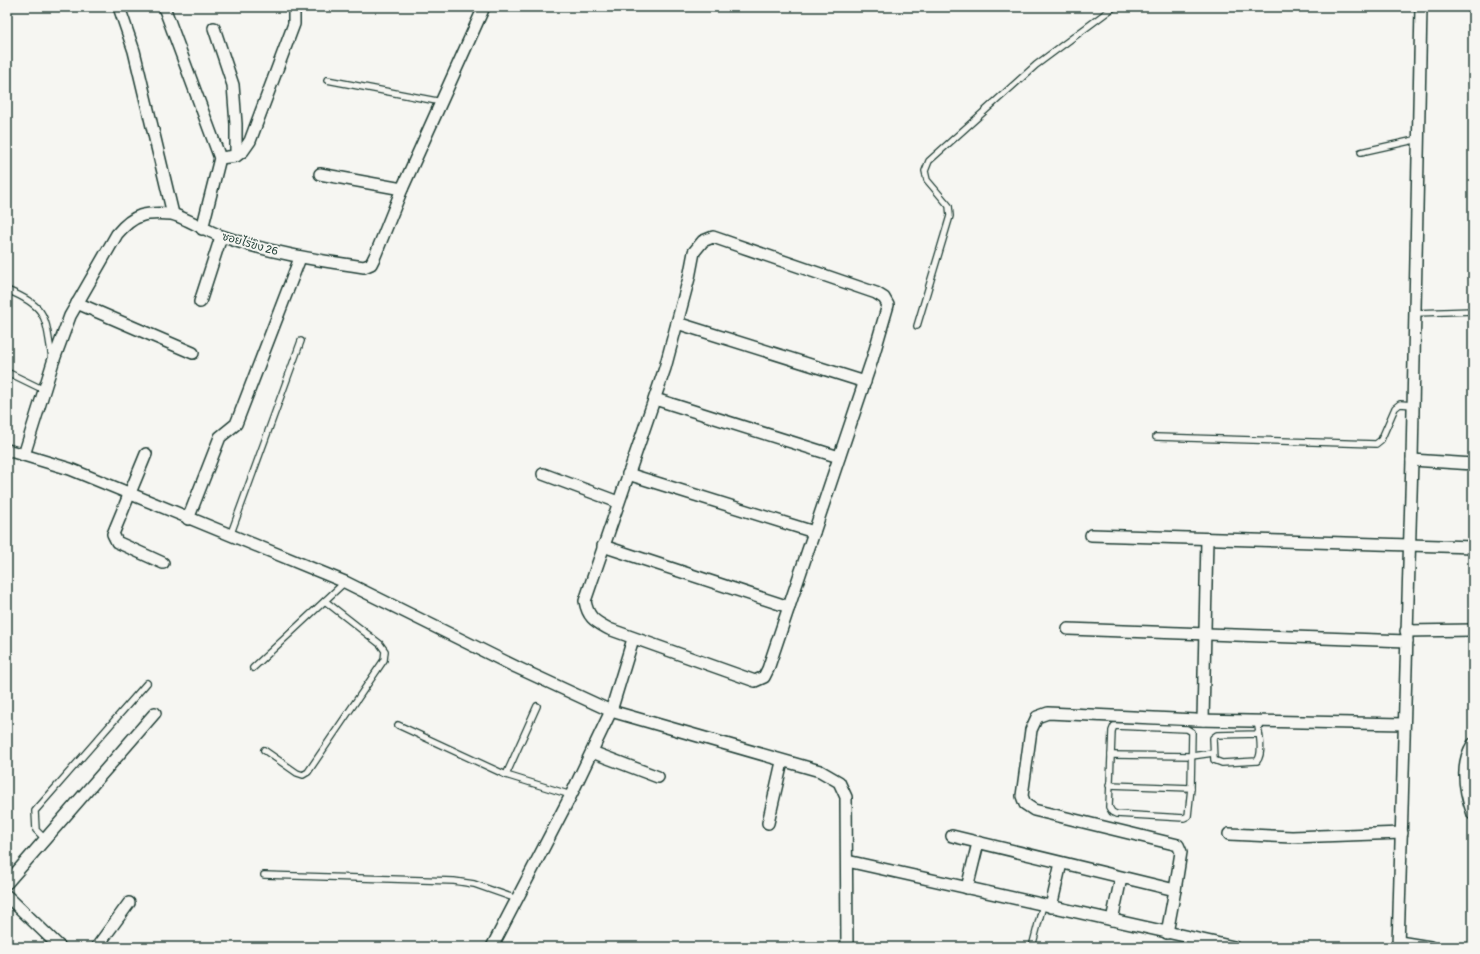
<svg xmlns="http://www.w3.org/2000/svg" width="1480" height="954" font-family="Pangolin,'Playpen Sans Thai',sans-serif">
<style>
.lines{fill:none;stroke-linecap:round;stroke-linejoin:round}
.lane-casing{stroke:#1f3d34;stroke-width:8}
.street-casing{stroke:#1f3d34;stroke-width:14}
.lane{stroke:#f6f6f2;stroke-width:5.5}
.street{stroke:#f6f6f2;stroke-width:11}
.labels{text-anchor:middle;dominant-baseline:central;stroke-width:3.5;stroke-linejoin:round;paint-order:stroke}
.street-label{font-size:11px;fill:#1f3d34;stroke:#f6f6f2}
</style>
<rect width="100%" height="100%" fill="#f6f6f2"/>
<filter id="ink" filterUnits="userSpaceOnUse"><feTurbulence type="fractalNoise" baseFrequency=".025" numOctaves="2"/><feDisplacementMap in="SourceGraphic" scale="8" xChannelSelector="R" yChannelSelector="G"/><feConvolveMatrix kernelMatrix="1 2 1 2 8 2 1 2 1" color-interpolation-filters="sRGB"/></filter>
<g filter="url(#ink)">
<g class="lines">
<g class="lane-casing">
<g id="lane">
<polyline points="327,80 442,102"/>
<polyline points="1361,152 1419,139"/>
<path d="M 7,290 C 49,307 45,318 52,358"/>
<polyline points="1415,313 1473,311"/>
<polyline points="917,326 950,216 949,206 927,180 925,171 929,161 1036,65 1114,7"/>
<polyline points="7,372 44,390"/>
<polyline points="1156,437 1376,444 1381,440 1395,408 1400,404 1413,405"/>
<polyline points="230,536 301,341"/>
<polyline points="253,668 345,582"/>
<path d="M 1257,721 C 1259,732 1264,753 1257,761 L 1222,763 L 1214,760 L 1213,738 L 1217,735 L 1259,734"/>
<polyline points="398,725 506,775 571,795"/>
<polygon points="1114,726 1187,729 1192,732 1191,788 1188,816 1184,818 1116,814 1112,812 1109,807 1112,731"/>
<polyline points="264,750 297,773 303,775 308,772 384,660 385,651 380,644 325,601"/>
<polyline points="1111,755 1192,756 1213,753"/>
<polyline points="506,775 537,706"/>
<polyline points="1109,785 1191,788"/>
<polyline points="45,839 36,830 35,811 147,683"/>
<polyline points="264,875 454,881 474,884 517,899"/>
<polyline points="1032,947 1043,905"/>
</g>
</g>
<g class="street-casing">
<g id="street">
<polyline points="119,7 134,51 173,214"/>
<polyline points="164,7 220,158 202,229"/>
<polyline points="214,28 233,85 236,124 236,156"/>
<polyline points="220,158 236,156 243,151 250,141 294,24 294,10 292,7"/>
<polyline points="320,174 402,189"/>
<path d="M 713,237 L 876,293 L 884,298 L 888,305 L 872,360 L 768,669 L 764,677 L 755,681 L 609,629 C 595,621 588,618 585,601 L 665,368 L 689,278 L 694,252 L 703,241 Z"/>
<polyline points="200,302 221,237"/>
<polyline points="77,303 193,353"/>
<polyline points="677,323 865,382"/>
<polyline points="655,399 839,457"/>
<polyline points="7,450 70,469 345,582 516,667 611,711 820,771 839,782 846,797 847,947"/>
<polyline points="146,454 113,534 117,542 163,563"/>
<path d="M 24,455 L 53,362 L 70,316 L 117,234 C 134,214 145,212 171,214 C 180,215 209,232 221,236 C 267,252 315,260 364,267 L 371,264 L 375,256 L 402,189 L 484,7"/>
<polyline points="1412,460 1473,464"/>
<polyline points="543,474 618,502"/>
<polyline points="628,474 814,532"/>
<polyline points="188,519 220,437 236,424 238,419 300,258"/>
<polyline points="1091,535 1473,547"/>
<polyline points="603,546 789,607"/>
<polyline points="1068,629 1407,641"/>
<polyline points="1406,631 1473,630"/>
<polyline points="1203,720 1207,539"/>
<path d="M 1473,744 C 1460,764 1465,792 1473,814"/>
<polyline points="592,752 658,777"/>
<polyline points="768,823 782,762"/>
<polyline points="1229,834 1292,837 1402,833"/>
<polyline points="952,836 1175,890 1167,933"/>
<polyline points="847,861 1234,947"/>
<polyline points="7,883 155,713"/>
<polyline points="967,888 978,843"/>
<polyline points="1175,890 1181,852 1178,845 1034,810 1025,804 1022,796 1031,730 1037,717 1048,713 1196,720 1404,724"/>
<polyline points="7,896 60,947"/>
<polyline points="1051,907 1061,863"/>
<polyline points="1112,920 1121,878"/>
<polyline points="1399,942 1430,947"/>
<polyline points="97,947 129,903"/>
<polyline points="492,947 571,795 611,711 633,639"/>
<polyline points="1398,947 1412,460 1421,7"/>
</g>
</g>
<use href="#lane" class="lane"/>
<use href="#street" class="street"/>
</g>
</g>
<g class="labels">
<g class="street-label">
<text transform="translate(250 244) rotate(16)">ซอยไร่ขิง 26</text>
</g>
</g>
<rect width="1480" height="954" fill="none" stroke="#f6f6f2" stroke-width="24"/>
<rect x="12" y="12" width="1456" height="930" fill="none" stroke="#1f3d34" stroke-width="1.5" filter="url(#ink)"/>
</svg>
